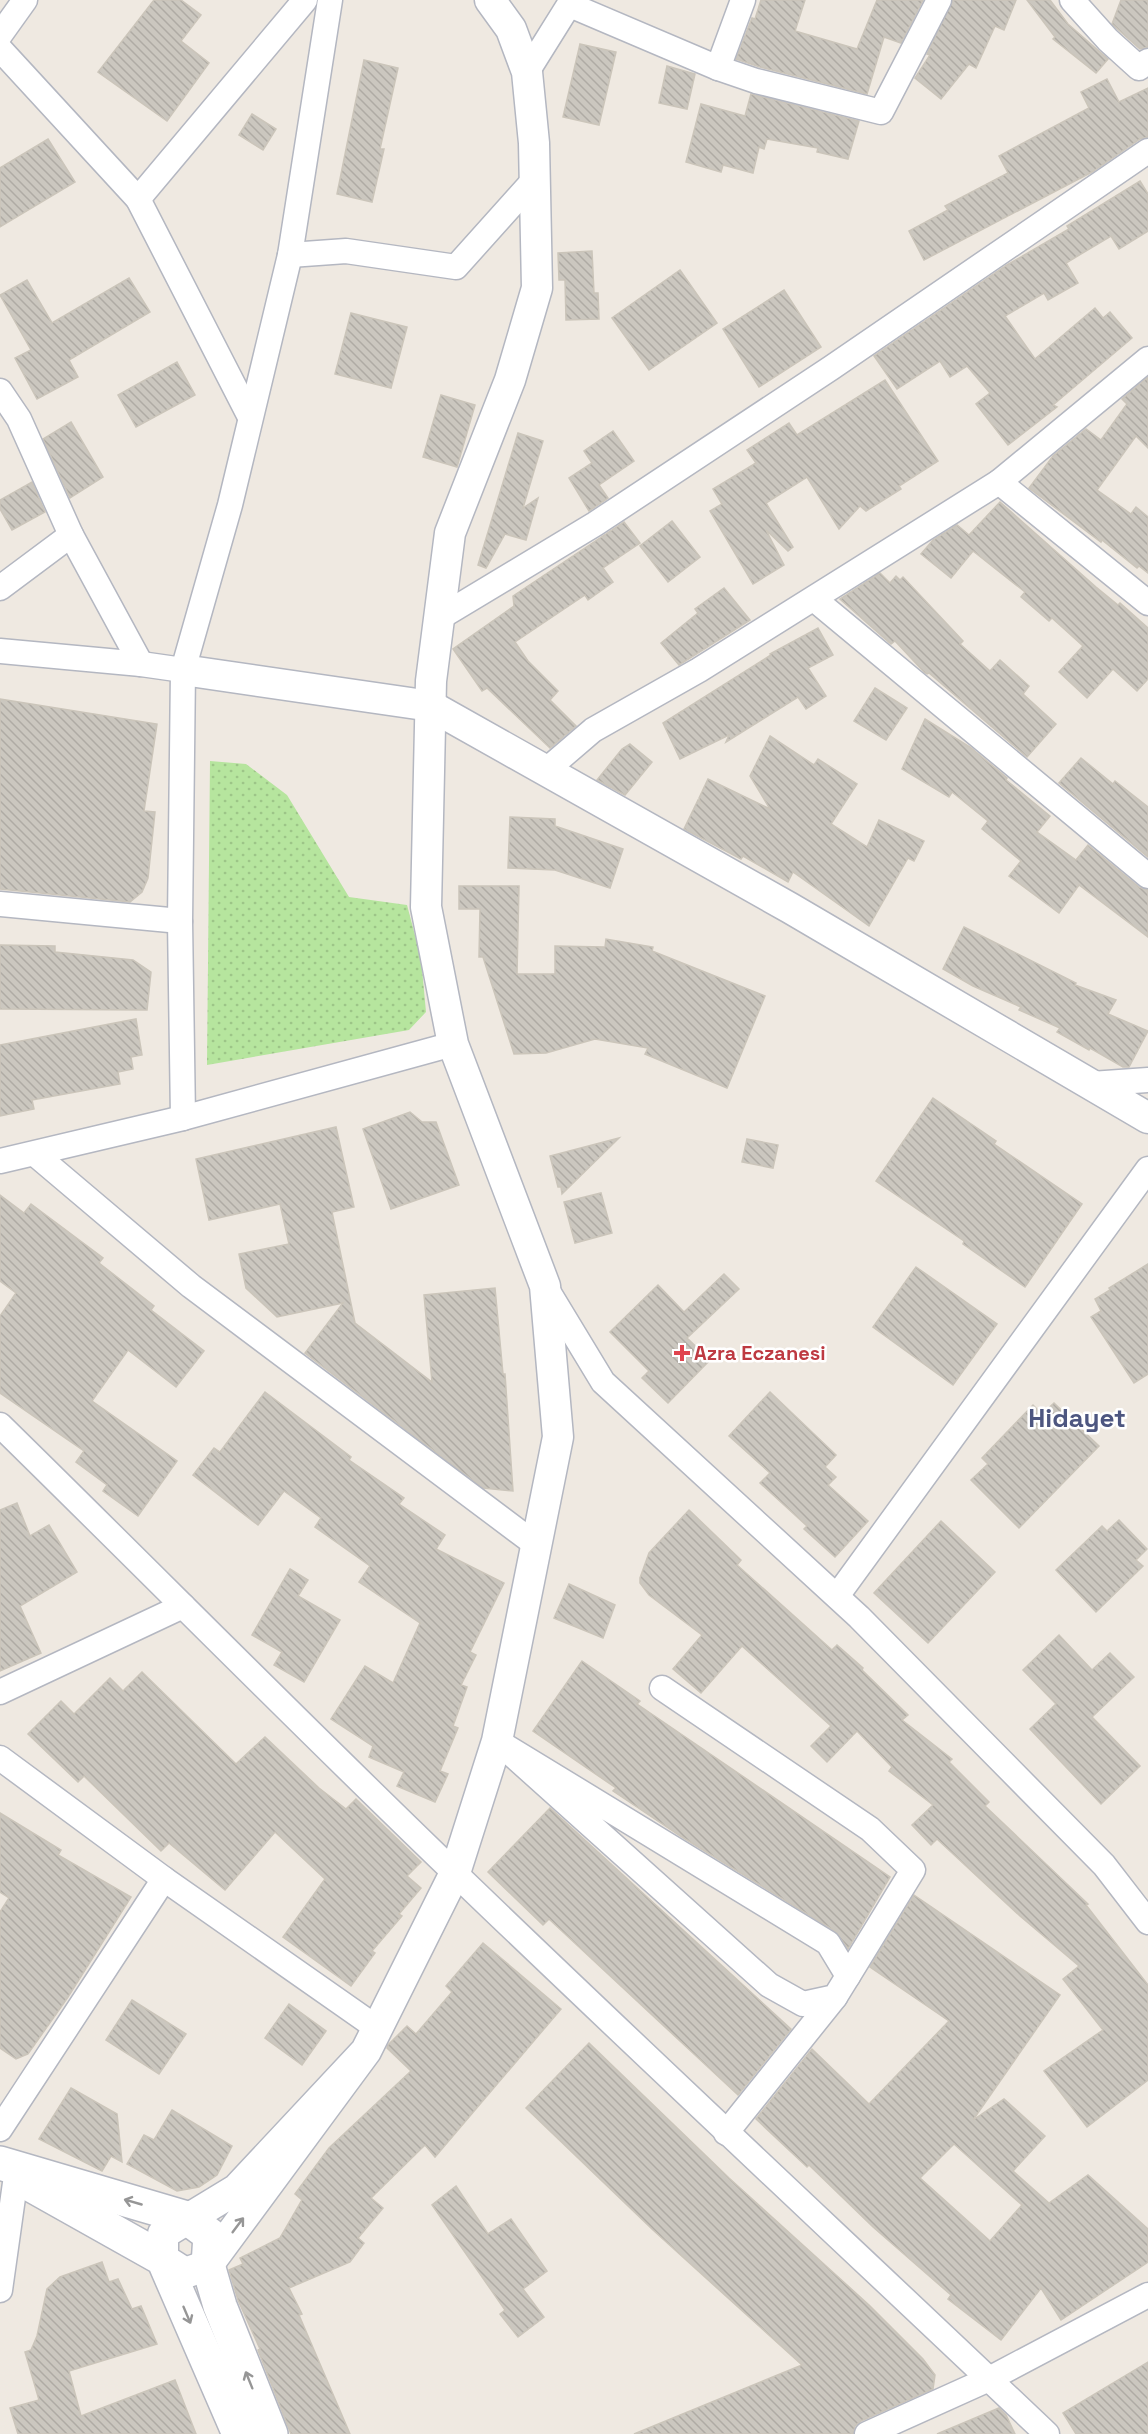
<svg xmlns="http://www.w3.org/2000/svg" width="1148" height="2434" font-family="'Space Grotesk',sans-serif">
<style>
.park{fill:url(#park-dots)}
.building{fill:url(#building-back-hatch);stroke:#cbc5ba;stroke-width:1.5;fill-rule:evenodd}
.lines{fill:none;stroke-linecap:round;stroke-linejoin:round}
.minor-casing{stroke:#b4b7c1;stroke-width:27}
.tertiary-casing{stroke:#b4b7c1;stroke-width:33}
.secondary-casing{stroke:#b4b7c1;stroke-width:36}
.minor{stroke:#fff;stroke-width:24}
.tertiary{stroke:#fff;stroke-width:30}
.secondary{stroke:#fff;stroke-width:33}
.oneway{stroke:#969696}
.health-dot{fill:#e0444e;stroke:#fff;stroke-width:2}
.labels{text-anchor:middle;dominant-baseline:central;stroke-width:5;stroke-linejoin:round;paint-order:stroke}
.health-label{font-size:20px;font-weight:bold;fill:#be3a42;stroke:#fff;text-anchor:start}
.district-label{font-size:26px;font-weight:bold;fill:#4d5680;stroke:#fff}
</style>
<defs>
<pattern id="park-dots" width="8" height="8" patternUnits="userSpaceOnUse" patternTransform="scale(1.5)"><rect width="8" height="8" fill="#b6e59e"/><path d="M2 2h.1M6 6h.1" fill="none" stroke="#9dc588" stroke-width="1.8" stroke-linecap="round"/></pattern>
<pattern id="building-back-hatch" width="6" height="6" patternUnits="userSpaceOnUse" patternTransform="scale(1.5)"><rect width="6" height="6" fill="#cbc7bf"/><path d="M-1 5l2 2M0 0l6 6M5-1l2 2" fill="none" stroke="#afaba4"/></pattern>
</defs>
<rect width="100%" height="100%" fill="#efe9e1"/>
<polygon class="park" points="210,761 246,764 287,795 349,897 407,905 421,958 426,1012 409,1030 207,1065"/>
<g class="building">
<polygon points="154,0 181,0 201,15 181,41 209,63 167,121 98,72"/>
<polygon points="761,0 805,0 795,31 857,49 877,0 923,0 901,43 884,37 867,94 760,67 736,59 752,18 755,19"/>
<polygon points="953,0 1016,0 1004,30 995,26 976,68 969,64 941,99 915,78 930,55 927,54"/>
<polygon points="1027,0 1050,0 1068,24 1108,59 1096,73 1053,39 1055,37"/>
<polygon points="1121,0 1148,0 1148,47 1140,49 1112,24"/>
<polygon points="580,44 616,52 599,125 563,117"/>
<polygon points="364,60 398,68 380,149 384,149 372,202 337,194"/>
<polygon points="667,66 695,74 687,109 659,103"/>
<polygon points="1107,79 1119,102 1148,88 1148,137 1140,139 1092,172 924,260 909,231 948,210 945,206 1008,173 999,156 1089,108 1081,92"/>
<polygon points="751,94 859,121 848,159 817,152 818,148 767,139 764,149 759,147 753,173 723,165 721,172 686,162 701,104 745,116"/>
<polygon points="252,114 276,129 263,150 239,135"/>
<polygon points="48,139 75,182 0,227 0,168"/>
<polygon points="1140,181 1148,194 1148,231 1119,249 1111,236 1066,263 1078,283 1048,300 1044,293 1005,316 1035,359 1095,308 1103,318 1110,312 1132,338 1053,405 1057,407 1008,445 976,404 990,393 967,366 950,377 940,361 897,389 874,356 1007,265 1069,229 1067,226"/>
<polygon points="592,251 594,293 598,293 599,319 566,320 565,280 559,280 558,253"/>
<polygon points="680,270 717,323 649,370 612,318"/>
<polygon points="129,278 150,312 69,360 78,377 37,399 15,358 31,350 0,295 27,280 52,323"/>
<polygon points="784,290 821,347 759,387 723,329"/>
<polygon points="351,313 407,327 391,388 335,374"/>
<polygon points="177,362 195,395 136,427 118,395"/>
<polygon points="1148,377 1148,448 1136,436 1097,490 1131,514 1136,507 1148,517 1148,573 1139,566 1137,568 1102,540 1101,542 1029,488 1053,456 1086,429 1101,440 1127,404 1122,399"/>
<polygon points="885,380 938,461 899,486 901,489 866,511 860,506 839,529 807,477 766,503 793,547 788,551 766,530 784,565 753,584 710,511 722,504 713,489 756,463 747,450 789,423 797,435"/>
<polygon points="441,395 475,405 457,467 423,457"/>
<polygon points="71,422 103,477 70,498 43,439"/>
<polygon points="613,431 634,461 599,485 608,498 589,511 569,478 592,463 584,451"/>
<polygon points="518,433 543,441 523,508 538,498 526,540 505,534 486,568 478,565"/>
<polygon points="32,482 45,512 12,530 0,509 0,500"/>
<polygon points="1000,502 1096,587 1118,605 1120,603 1148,628 1148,679 1137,691 1113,669 1087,698 1059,672 1083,646 1052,618 1049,621 1021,597 1025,592 973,551 951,578 921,554 933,540 957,525 969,535"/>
<polygon points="672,521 700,557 668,582 640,546"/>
<polygon points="624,522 640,543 603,568 613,582 588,600 585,595 515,642 528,661 558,691 550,700 576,726 550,748 487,688 482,691 453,649 514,606 513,596"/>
<polygon points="880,573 890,583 896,576 900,580 903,577 963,641 960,644 990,671 1000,660 1029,686 1023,694 1056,724 1027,757 929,673 927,674 924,672 895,641 891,644 840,599"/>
<polygon points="724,588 750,620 679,665 661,643 698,613 695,609"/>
<polygon points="818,628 833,655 808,668 826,696 806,709 798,697 726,742 729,735 680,759 663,723 771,655 770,654"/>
<polygon points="875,688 907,708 886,740 854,721"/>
<polygon points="0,699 157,724 144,811 155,812 148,878 142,892 130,902 0,889"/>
<polygon points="925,719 970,747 1007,778 1006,780 1050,816 1037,832 1076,860 1088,845 1139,887 1148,890 1148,937 1079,885 1059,913 1009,876 1021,861 982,829 988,821 952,792 949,797 902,769"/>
<polygon points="770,736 814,765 818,759 857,784 831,824 867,847 879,820 924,841 914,861 908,858 869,926 793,872 788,882 743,856 741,859 684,829 698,800 700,802 699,798 708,779 770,809 750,776"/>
<polygon points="630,744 652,762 625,795 597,780 622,749"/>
<polygon points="1081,758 1113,784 1115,781 1148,807 1148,857 1059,783"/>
<polygon points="510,817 555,819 555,826 623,849 610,888 555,870 508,868"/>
<polygon points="459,886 519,886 517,974 555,974 555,946 605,947 606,939 653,947 652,951 765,996 727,1088 645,1054 648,1048 595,1039 546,1053 514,1054 483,957 479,957 480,909 459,909"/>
<polygon points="964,927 1076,983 1075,985 1116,1000 1108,1014 1148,1031 1129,1067 1123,1067 1090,1048 1089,1050 1057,1032 1060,1028 1019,1010 1021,1007 973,986 943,969"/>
<polygon points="0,945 55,946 55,952 133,960 151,972 147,1010 0,1009"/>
<polygon points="136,1019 142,1055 131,1057 133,1069 118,1072 120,1084 32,1100 34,1109 0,1116 0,1045"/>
<polygon points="933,1098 996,1141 994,1144 1082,1204 1025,1287 963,1244 964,1241 876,1181"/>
<polygon points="410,1112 422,1122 436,1122 459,1185 391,1209 363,1129"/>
<polygon points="336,1127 354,1207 332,1212 355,1323 432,1382 424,1295 495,1288 503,1374 505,1374 513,1491 483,1488 305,1353 343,1303 277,1317 246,1288 239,1254 289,1244 280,1204 209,1220 196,1159"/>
<polygon points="619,1138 562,1194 561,1187 558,1187 550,1156"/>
<polygon points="747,1139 778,1145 773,1168 742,1162"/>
<polygon points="601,1193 612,1233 575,1243 564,1202"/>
<polygon points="0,1195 24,1213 31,1204 103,1258 99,1263 154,1306 151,1310 204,1351 176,1387 128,1350 92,1401 177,1461 138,1516 103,1491 107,1485 76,1462 84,1451 0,1393 0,1316 16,1293 0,1281"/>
<polygon points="1148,1264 1148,1374 1134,1383 1091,1317 1101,1311 1095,1299 1110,1290 1109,1288"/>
<polygon points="916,1267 997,1324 953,1385 873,1327"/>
<polygon points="724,1274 739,1289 687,1338 710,1360 668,1403 642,1378 649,1371 610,1332 658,1285 684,1312"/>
<polygon points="265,1392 351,1457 349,1460 404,1498 399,1504 445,1535 436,1549 504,1583 470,1652 476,1655 461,1685 467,1687 453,1726 458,1728 440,1771 448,1774 435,1802 397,1786 404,1772 369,1757 373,1746 331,1719 365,1666 393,1683 420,1623 359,1582 370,1566 315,1527 321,1518 284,1491 258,1525 193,1475 214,1448 220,1452"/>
<polygon points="770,1392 836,1455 825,1467 836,1477 828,1485 868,1521 835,1557 804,1529 807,1526 760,1483 770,1473 729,1436"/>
<polygon points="1054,1403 1099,1446 1019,1528 971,1480 988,1464 982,1458 1033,1405 1042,1414"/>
<polygon points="17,1503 30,1536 49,1525 77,1572 20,1606 41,1653 0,1671 0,1510"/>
<polygon points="689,1510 741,1560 737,1565 832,1650 837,1645 863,1668 862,1670 908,1715 902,1720 952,1759 949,1762 989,1802 985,1806 1088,1904 1086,1905 1148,1985 1148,2080 1087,2127 1044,2071 1103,2030 1063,1979 1079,1966 1020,1916 937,1839 931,1845 912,1825 933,1805 889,1771 892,1767 857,1731 827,1762 811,1746 831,1726 742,1646 701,1693 673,1669 702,1635 649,1595 640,1583 640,1578 649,1553"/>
<polygon points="1119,1520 1147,1549 1136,1560 1143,1566 1096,1612 1056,1570 1102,1526 1107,1531"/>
<polygon points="941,1521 995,1572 928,1643 874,1593"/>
<polygon points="290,1569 308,1580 298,1596 340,1620 304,1682 274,1665 282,1652 252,1635"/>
<polygon points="569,1584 615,1605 603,1638 554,1618"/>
<polygon points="1059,1635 1092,1670 1110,1653 1134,1677 1092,1717 1140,1766 1101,1804 1030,1729 1056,1704 1023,1670"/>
<polygon points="582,1661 640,1701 637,1704 890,1877 848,1949 835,1931 682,1837 613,1791 616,1788 533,1731"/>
<polygon points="142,1672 236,1764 265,1737 319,1788 346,1809 356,1799 421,1862 407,1876 421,1888 399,1914 402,1916 372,1951 375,1953 351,1986 283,1937 325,1879 275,1832 225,1890 169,1843 161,1851 84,1776 78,1782 28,1734 61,1701 74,1714 110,1678 123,1691"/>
<polygon points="550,1808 791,2029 738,2095 549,1919 543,1925 488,1872"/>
<polygon points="0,1813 61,1850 58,1855 131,1897 68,1997 28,2054 16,2059 0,2048 0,1912 9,1898 0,1892"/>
<path d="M 914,1895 L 1060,1995 L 973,2120 L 1004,2099 L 1045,2136 L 1013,2171 L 1049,2203 L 1088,2175 L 1148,2229 L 1148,2262 L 1061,2320 L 1041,2288 L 1001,2340 L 948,2299 L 951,2295 L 873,2227 L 809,2165 L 807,2167 L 756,2119 L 812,2049 L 869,2104 L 949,2021 L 870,1967 ZM 954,2144 L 1022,2205 L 990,2241 L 920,2178 Z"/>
<polygon points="483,1943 561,2009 435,2157 425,2145 371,2198 383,2208 358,2238 364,2243 350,2262 289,2288 302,2314 299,2315 350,2434 291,2434 258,2350 260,2349 238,2300 229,2270 243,2264 240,2258 280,2238 302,2200 295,2194 329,2148 411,2071 387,2048 388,2045 407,2026 416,2034 452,1992 446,1986"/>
<polygon points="132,2000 186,2034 159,2074 106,2040"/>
<polygon points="289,2004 326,2031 302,2065 265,2038"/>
<polygon points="589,2043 729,2178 869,2305 923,2359 935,2375 933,2389 861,2421 855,2426 853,2434 634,2434 802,2365 653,2230 526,2108"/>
<polygon points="71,2088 117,2114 122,2162 111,2156 102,2171 39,2139"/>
<polygon points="172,2110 232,2146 217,2175 199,2187 177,2191 127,2164 144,2135 154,2140"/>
<polygon points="456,2186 488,2234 511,2219 547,2271 523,2289 544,2317 518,2337 500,2314 505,2310 432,2205"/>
<polygon points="102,2262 109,2282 118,2279 132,2309 141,2306 157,2344 69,2371 81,2416 175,2380 196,2434 18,2434 10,2408 39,2400 25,2352 31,2350 37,2336 47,2289 60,2277"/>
<polygon points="1148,2362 1148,2434 1076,2434 1063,2413"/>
<polygon points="999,2408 1006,2415 1015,2434 937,2434"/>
</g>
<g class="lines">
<g class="minor-casing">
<g id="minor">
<polyline points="1072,0 1108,40 1139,68 1148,61"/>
<polyline points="570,5 718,68 756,81 881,112 939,0"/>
<polyline points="0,35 25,0"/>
<polyline points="0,49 138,199 250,417"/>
<polyline points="718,68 743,0"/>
<polyline points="527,72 572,0"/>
<polyline points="138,199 305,0"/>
<polyline points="290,255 346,251 456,267 534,180"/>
<polyline points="0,391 19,419 71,535 0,588"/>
<polyline points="999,482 1148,603"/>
<polyline points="71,535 141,664"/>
<polyline points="814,599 1148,876"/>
<polyline points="439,618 595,524 831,368 1148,151"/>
<polyline points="0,651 141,664 183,670"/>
<polyline points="544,772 593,730 699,670 999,482 1148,359"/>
<polyline points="0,904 180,921"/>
<polyline points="1091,1084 1148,1080"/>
<polyline points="183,1118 180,921 183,670 230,505 290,255 330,0"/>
<polyline points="35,1154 191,1286 535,1544"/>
<polyline points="0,1161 183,1118 453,1044"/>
<polyline points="546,1288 603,1382 859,1617 1104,1865 1148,1922"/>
<path d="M 0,1425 C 153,1575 304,1728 458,1876 C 653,2064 851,2248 1047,2434"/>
<polyline points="837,1596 1148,1169"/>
<polyline points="662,1688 870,1829 913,1870 848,1976"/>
<polyline points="0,1692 183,1606"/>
<polygon points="497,1741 828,1943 848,1976 835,1997 803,2004 769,1985"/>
<polyline points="0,1758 164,1879 377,2028"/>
<polyline points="0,2129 164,1879"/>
<polyline points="726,2133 835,1997"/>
<polyline points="0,2290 16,2176"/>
<polyline points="867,2434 989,2379 1148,2295"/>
</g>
</g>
<g class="tertiary-casing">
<g id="tertiary">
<polyline points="183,670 431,706 790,908 1148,1118"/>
<polyline points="366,2051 237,2189 163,2234 163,2259 185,2273 208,2265 366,2051 455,1873 497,1741 558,1437 545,1286 453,1044 426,907 431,681 450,533 510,380 537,288 534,143 527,72 511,29 490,0"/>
</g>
</g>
<g class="secondary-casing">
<g id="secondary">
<polyline points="0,2163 187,2218 210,2235 208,2265 220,2306 271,2434"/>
<polyline points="33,2186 163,2259 239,2434"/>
</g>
</g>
<use href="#minor" class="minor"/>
<use href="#tertiary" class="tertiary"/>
<use href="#secondary" class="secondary"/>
</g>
<defs><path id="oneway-shaft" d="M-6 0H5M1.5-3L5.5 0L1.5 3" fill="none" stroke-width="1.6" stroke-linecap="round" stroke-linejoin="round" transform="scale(1.5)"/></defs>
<g class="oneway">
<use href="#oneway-shaft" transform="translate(133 2202) rotate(-164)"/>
<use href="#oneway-shaft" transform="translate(238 2225) rotate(-53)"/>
<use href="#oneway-shaft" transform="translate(187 2315) rotate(67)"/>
<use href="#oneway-shaft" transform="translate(249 2380) rotate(-112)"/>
</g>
<path class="health-dot" d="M679 1344h6v6h6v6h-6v6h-6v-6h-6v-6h6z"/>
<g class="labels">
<g class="health-label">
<text x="694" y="1353">Azra Eczanesi</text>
</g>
<g class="district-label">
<text x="1077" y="1418">Hidayet</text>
</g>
</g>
</svg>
